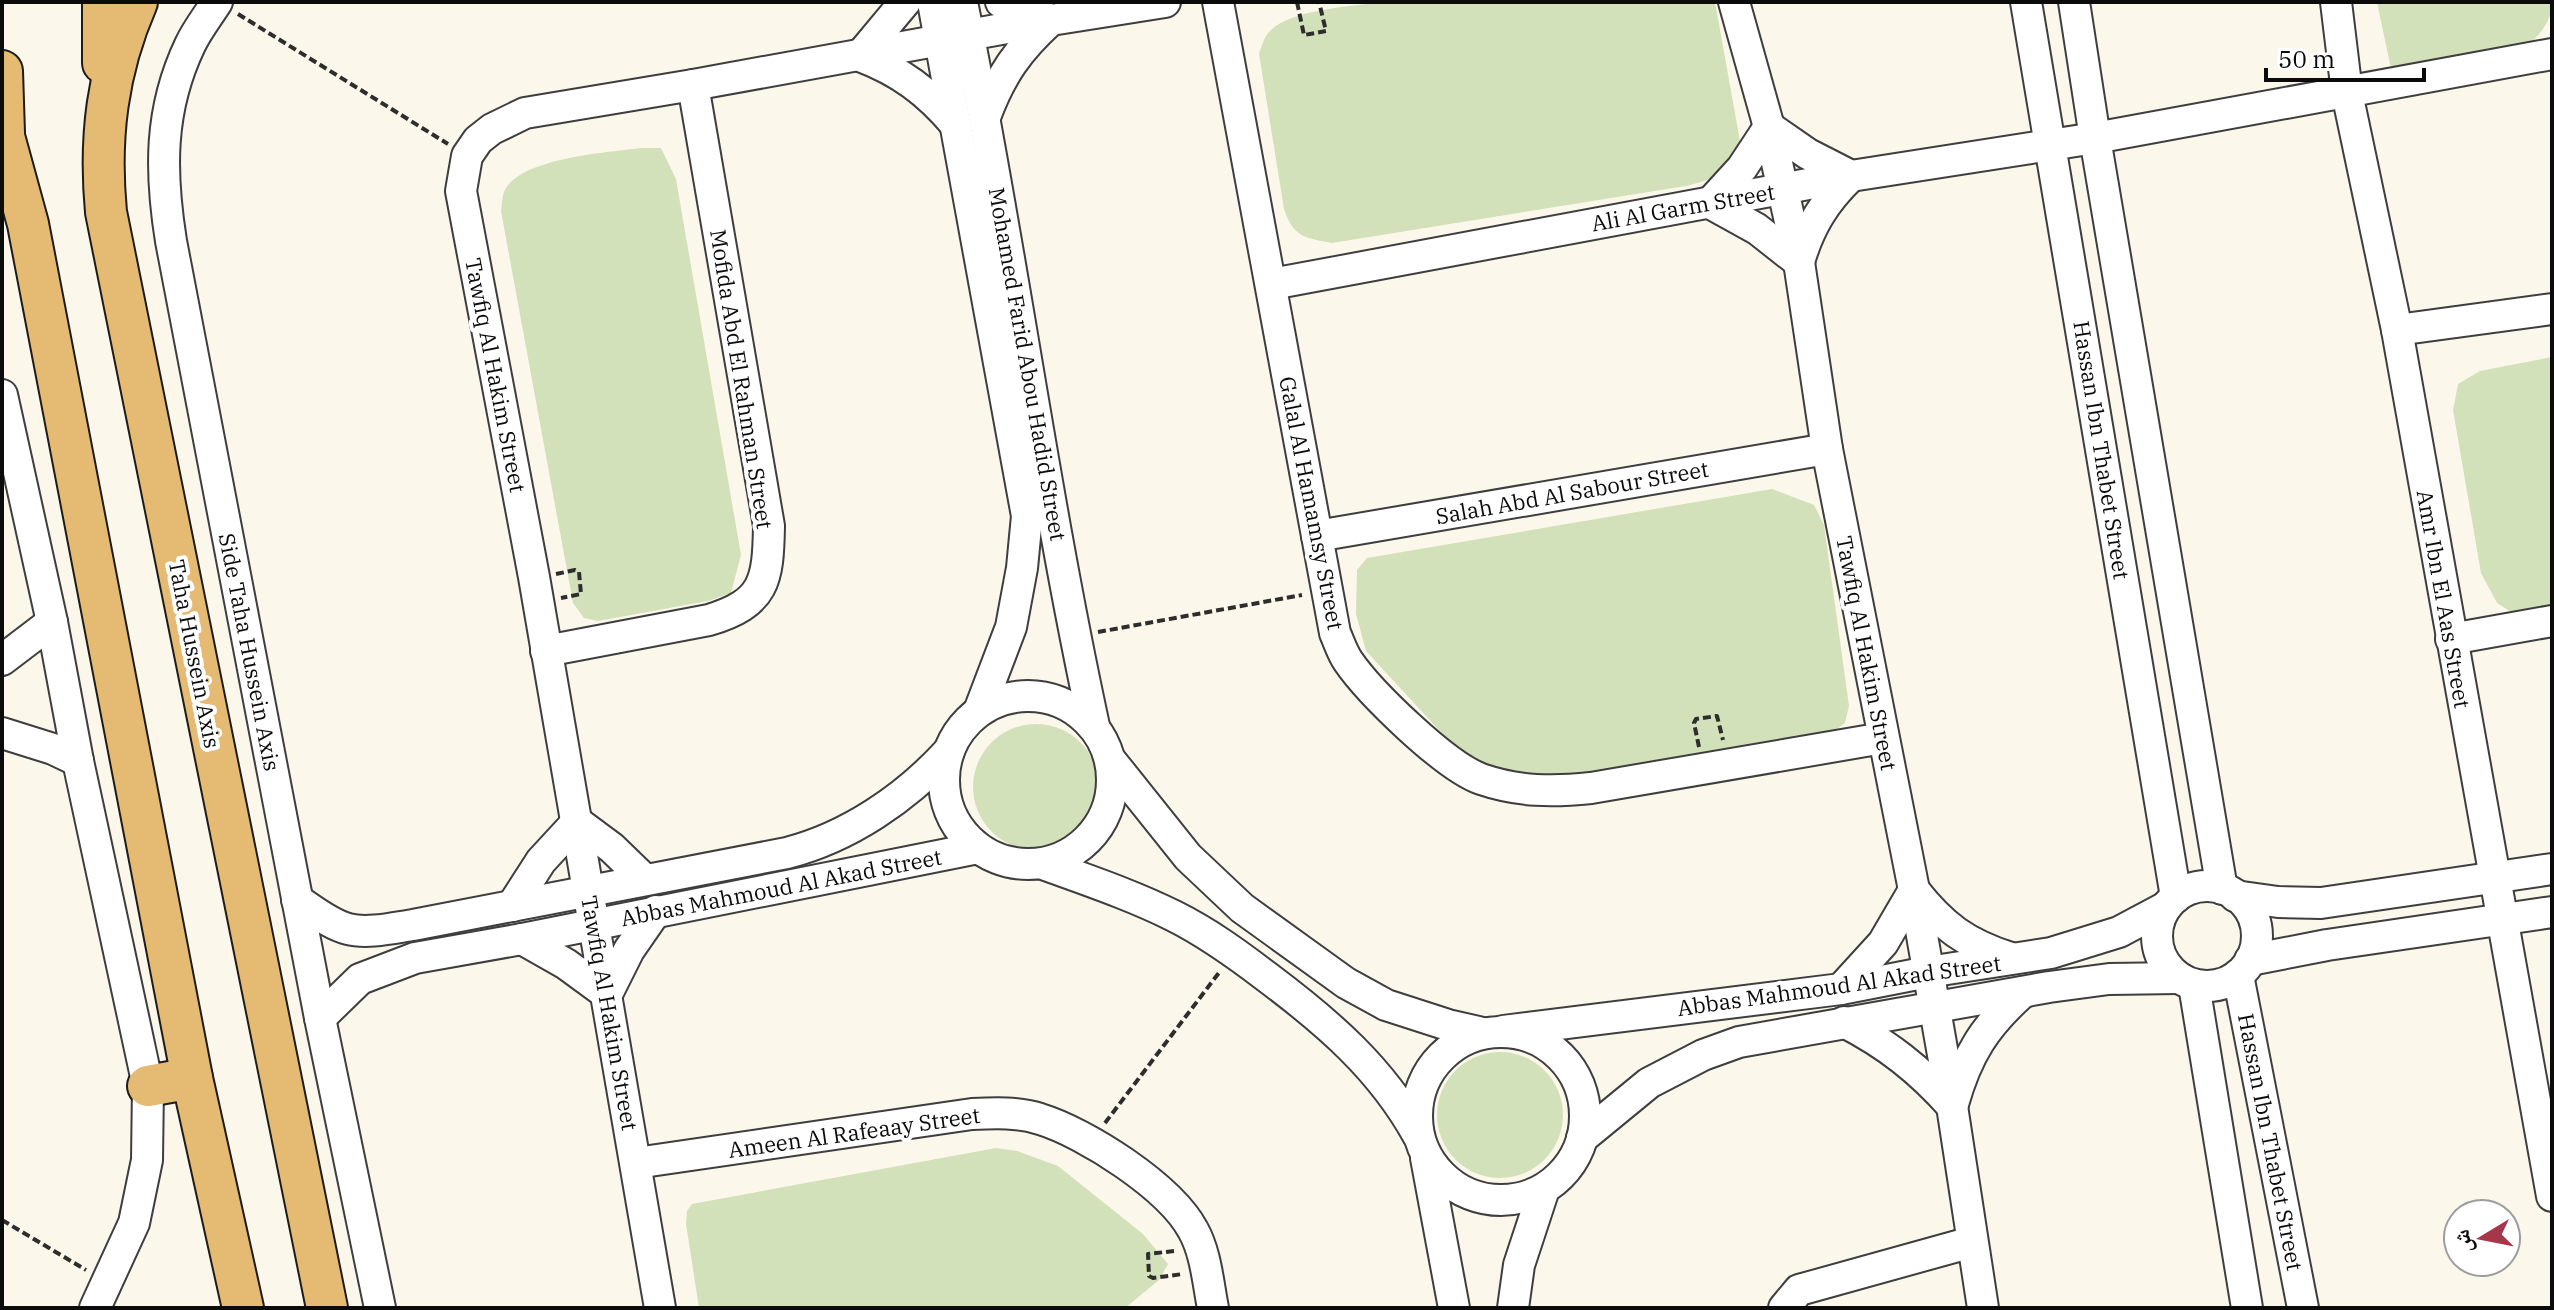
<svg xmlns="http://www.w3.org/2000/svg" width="2554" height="1310" font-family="'IBM Plex Serif','Noto Naskh Arabic',serif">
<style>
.green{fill:#d3e1ba}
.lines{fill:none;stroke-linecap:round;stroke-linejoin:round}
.minor-casing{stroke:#3e3e3e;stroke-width:34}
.major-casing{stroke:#1c1c1c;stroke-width:44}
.path{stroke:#2d2d2d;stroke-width:4;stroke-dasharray:8 4;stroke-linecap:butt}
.minor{stroke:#fff;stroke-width:30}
.major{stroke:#e5ba72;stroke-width:40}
.labels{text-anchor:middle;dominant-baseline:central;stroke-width:8;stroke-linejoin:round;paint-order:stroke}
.street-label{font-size:22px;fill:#0b0b0b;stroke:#fff}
</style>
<rect width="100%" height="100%" fill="#fcf7eb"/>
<g class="green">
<path d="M 1381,2 L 1715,2 L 1740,141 C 1730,172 1716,179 1686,186 L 1332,243 C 1305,238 1293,237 1284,209 L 1259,54 C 1261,48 1263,41 1266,36 C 1283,9 1351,7 1381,2 Z"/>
<path d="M 2377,2 L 2552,2 C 2552,21 2540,34 2527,47 L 2398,77 L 2390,64 Z"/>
<path d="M 642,148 L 661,148 L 676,179 L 741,555 L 731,593 L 708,601 L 598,621 L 584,618 L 573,603 L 501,211 C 502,205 502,197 504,192 C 518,158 609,152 642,148 Z"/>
<polygon points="2552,357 2552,612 2519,617 2497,603 2481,573 2453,410 2458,384 2480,371"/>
<polygon points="1772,489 1814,505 1824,525 1849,706 1845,723 1827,737 1559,780 1523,774 1480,762 1450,742 1366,651 1356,614 1357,570 1367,558"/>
<circle cx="1036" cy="787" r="63"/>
<circle cx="1500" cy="1115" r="63"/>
<polygon points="996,1148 1017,1151 1058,1166 1143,1234 1168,1264 1159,1280 1125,1308 699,1308 686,1224 687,1211 692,1204"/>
</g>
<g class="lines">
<g class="minor-casing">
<g id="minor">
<path d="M 217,2 C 208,16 197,30 190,45 C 159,110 160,172 171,241 L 320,1018 L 380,1308"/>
<path d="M 905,2 L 860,56 C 900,71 928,92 955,124"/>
<polyline points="933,2 1027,516 1022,568 1011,627 979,711"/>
<path d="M 962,2 C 1011,242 1042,486 1094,726"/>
<polyline points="1001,2 1024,13 1046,18"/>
<path d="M 1218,2 L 1335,633 C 1339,642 1342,652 1348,661 C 1370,693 1445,766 1481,779 C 1519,792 1553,792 1591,788 L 1883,738"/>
<polyline points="1734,2 1769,127 1799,262 1827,449 1914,890 1952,1106 1983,1308"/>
<polyline points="2026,2 2176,897"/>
<polyline points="2074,2 2095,138 2222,889"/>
<polyline points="2336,2 2347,93 2397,330 2552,1196"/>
<path d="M 985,117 C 1001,74 1018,50 1051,20"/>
<path d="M 1769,127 L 1808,154 L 1851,176 C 1824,202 1809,227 1799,262 L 1757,229 L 1710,203 L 1742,168 Z"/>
<polyline points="1272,284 1851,176 2095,138 2552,54"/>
<polyline points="2397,330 2552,309"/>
<polyline points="2,395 52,622 78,761 148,1086 147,1160 134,1223 95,1308"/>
<polyline points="1317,536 1827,449"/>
<polyline points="2451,639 2552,621"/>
<path d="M 546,651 L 709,620 C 765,603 768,581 769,526 L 693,85"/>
<polyline points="2,660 52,622"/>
<circle cx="1028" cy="780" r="84"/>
<polyline points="2,733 53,749 78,761"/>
<polyline points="1112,762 1188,857 1242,908 1346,983 1386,1005 1448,1025 1483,1033"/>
<path d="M 1043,864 C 1087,880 1132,895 1174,916 C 1208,933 1237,954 1267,977 C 1327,1022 1381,1068 1418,1135"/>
<circle cx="2207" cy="936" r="50"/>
<polyline points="2235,896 2278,902 2321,903 2552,869"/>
<path d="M 297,900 C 313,910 329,924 348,929 C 367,934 393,928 413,925 L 787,853 C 849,837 906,798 949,751"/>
<polyline points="512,906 541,861 577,822 612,848 644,879"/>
<polyline points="522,939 566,964 607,994 629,950 656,911"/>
<polyline points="2250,960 2327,945 2552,912"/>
<polyline points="2238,975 2303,1308"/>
<polyline points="2194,985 2247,1308"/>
<path d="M 1841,989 L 1883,943 L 1914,890 C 1942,926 1966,944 2011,958"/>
<polyline points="320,1018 360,979 415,958 522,939 978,848"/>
<path d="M 1844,1022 C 1887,1044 1920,1070 1952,1106"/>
<polyline points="1503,1031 1841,989 1928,972 2051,953 2119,932 2166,907"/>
<circle cx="1501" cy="1116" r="84"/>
<path d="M 1953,1104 C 1967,1054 1985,1026 2023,992"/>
<polyline points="1582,1138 1649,1083 1703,1055 1739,1042 2049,987 2109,979 2179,978"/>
<polyline points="1426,1158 1454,1308"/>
<path d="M 636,1163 L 972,1114 C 995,1113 1019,1112 1040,1119 C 1086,1133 1170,1187 1193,1230 C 1206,1253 1208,1283 1213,1308"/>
<polyline points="660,1308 534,577 461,191 467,156 478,140 492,129 525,113 693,85 1051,20 1165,2"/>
<polyline points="1513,1308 1519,1265 1544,1189"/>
<polyline points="1784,1308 1799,1290 1972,1242"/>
</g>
</g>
<g class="major-casing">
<g id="major">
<path d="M 137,2 C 107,71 99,138 106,212 L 327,1308"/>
<polyline points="103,63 103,2"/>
<polyline points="2,71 4,133"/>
<polyline points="2,129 28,224 192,1078 243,1308"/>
<polyline points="148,1086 192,1078"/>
</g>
</g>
<g class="path">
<polyline points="1297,2 1304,35 1326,31 1319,2"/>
<polyline points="238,14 448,144"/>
<polyline points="556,574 575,570 579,572 581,594 561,598"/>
<polyline points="1098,632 1302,595"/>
<polyline points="1699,747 1694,723 1696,719 1717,716 1723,740"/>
<polyline points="1105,1123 1221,970"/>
<polyline points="2,1220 86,1270"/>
<polyline points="1174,1251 1148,1254 1149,1276 1153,1278 1183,1274"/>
</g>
<use href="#minor" class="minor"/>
<use href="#major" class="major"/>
</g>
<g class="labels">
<g class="street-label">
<text transform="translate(1683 207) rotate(-10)">Ali Al Garm Street</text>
<text transform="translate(1028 364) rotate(80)">Mohamed Farid Abou Hadid Street</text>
<text transform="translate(496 375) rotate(79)">Tawfiq Al Hakim Street</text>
<text transform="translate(742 379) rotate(81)">Mofida Abd El Rahman Street</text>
<text transform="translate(2102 450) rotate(81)">Hassan Ibn Thabet Street</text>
<text transform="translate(1572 492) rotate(-10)">Salah Abd Al Sabour Street</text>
<text transform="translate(1312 503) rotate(79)">Galal Al Hamamsy Street</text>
<text transform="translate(2444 599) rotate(80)">Amr Ibn El Aas Street</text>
<text transform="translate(250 652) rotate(79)">Side Taha Hussein Axis</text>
<text transform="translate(1867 653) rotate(79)">Tawfiq Al Hakim Street</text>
<text transform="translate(195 654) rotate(79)">Taha Hussein Axis</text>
<text transform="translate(781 887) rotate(-11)">Abbas Mahmoud Al Akad Street</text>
<text transform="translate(1839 985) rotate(-8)">Abbas Mahmoud Al Akad Street</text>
<text transform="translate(610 1013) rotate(80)">Tawfiq Al Hakim Street</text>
<text transform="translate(854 1132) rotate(-8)">Ameen Al Rafeaay Street</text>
<text transform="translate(2271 1142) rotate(79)">Hassan Ibn Thabet Street</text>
</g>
</g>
<rect width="2554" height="1310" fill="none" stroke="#0b0b0b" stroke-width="8"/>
<g transform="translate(2482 1238) rotate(260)"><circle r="38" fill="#ffffff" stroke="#9d9d9d" stroke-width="2"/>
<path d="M0-6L14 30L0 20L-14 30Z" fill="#a7364a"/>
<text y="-12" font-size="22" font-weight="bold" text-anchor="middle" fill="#0b0b0b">ش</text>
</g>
<path d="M2266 68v12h158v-12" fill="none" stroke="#0b0b0b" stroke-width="4"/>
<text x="2278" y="68" font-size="24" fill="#0b0b0b" stroke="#ffffff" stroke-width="6" paint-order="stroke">50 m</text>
</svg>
